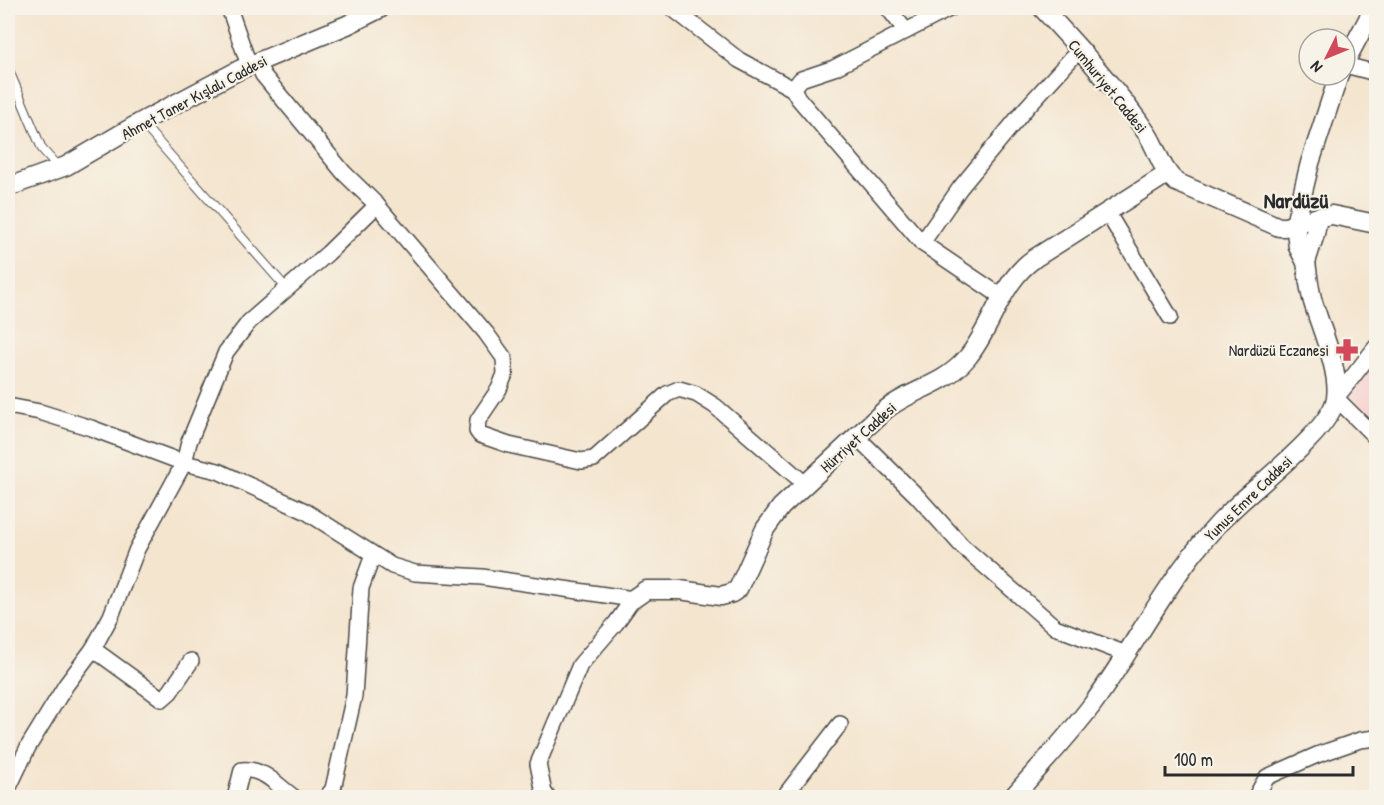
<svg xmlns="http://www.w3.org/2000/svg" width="1384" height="805" font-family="'Patrick Hand',sans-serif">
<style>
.built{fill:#f7d0ce}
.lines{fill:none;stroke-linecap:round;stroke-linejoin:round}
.service-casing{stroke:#494744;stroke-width:10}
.minor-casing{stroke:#494744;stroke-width:18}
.tertiary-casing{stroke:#494744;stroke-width:21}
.service{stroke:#fff;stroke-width:8}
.minor{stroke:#fff;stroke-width:15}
.tertiary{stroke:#fff;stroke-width:18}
.labels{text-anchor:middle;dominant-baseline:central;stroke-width:4.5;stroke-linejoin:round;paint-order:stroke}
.street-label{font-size:16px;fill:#2b2b2b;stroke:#f7f3e8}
.poi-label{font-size:16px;fill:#2b2b2b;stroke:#f7f3e8;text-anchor:end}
.district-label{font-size:22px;font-weight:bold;fill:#2b2b2b;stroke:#f7f3e8}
</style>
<rect width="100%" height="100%" fill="#f7f3e8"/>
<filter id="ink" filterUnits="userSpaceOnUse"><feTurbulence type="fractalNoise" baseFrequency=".0167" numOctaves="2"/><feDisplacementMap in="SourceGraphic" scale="12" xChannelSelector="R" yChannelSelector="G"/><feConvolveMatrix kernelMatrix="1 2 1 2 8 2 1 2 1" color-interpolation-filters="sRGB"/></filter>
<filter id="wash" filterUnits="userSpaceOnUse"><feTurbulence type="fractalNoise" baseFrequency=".008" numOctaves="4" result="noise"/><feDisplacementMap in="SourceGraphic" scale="24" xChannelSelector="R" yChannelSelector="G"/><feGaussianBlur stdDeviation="1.35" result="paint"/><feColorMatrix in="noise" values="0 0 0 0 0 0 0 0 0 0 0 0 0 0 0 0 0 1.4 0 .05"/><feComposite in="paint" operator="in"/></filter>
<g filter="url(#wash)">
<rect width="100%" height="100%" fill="#f4e5cf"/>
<polygon class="built" points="1376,356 1376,421 1352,397 1349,389"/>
</g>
<g filter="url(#ink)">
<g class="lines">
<g class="service-casing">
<g id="service">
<polyline points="8,68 42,149 59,168"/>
<polyline points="141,122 288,290"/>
</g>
</g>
<g class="minor-casing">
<g id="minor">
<polyline points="229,8 249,65"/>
<polyline points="672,8 739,60 793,89"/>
<polyline points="888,8 906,31"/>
<polyline points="951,8 834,68 801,79 793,89 798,98 922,243 1002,297"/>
<polyline points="257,62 263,75 344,173 377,205 486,333 504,358 505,374 499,389 478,420 477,431 480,435 509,445 581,461 594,459 667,394 679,389 696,394 715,406 805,484"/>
<polyline points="1345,65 1376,73"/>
<polyline points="1107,212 1170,317"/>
<polyline points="922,243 960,188 1027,107 1080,49"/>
<polyline points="1376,347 1336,398 1376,438"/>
<polyline points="8,406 40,412 91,428 184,463 218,471 305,511 392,566 415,573 482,577 633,599 616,623 580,665 538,764 545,798"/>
<polyline points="857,437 917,496 962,546 1055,627 1126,654"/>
<polyline points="93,649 162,699 170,692 191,661"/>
<polyline points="8,789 28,747 66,685 93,649 111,616 137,549 184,463 189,442 226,352 249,322 328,253 377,205"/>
<path d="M 235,798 L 242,770 C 265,768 277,786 295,798"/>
<polyline points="326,798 333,789 354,696 361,588 373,555"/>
<polyline points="783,798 840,724"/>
<polyline points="1255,798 1267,777 1317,755 1360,740 1376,738"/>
</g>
</g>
<g class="tertiary-casing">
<g id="tertiary">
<path d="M 1042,8 C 1078,47 1118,90 1148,135 C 1158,151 1161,169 1176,182 L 1279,227 L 1285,227 L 1318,217 L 1332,215 L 1376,224"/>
<polyline points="1345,62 1374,8"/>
<polyline points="8,187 66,166 141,122 241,69 347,25 381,8"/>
<polyline points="1318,217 1315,234 1306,262 1298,247 1295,224 1310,163 1339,75"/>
<path d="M 633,599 L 646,590 L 680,590 L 721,596 L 732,593 L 738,589 L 765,529 L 781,507 L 885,410 C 913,388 942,387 967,358 C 993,327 1000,282 1035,258 L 1167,174"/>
<polyline points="543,798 545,796"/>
<path d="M 1012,798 C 1039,767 1068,737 1092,705 C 1139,641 1174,565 1232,510 C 1256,486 1331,430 1336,398 C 1340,371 1321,329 1313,302 C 1309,289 1308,275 1306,262"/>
</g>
</g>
<use href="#service" class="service"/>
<use href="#minor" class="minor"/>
<use href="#tertiary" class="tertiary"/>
</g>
</g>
<defs>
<g id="pharmacy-bare" transform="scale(1.8)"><path d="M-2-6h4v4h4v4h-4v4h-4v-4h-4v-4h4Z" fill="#d1495b" stroke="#f7f3e8" stroke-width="2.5" paint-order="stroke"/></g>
</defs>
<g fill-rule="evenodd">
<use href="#pharmacy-bare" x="1347" y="350"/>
</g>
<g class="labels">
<g class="street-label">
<text transform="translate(1108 86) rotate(51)">Cumhuriyet Caddesi</text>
<text transform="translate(194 97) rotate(-28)">Ahmet Taner Kışlalı Caddesi</text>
<text transform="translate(858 437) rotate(-42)">Hürriyet Caddesi</text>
<text transform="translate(1248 498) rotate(-44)">Yunus Emre Caddesi</text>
</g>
<g class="poi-label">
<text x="1329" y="350">Nardüzü Eczanesi</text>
</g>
<g class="district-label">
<text x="1296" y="200">Nardüzü</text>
</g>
</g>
<rect width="1384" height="805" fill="none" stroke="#f7f3e8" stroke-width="30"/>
<g transform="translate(1327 57) rotate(227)"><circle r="28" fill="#f7f3e8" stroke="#a5a39c" stroke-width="1.5"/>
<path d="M0-4.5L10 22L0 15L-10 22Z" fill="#d1495b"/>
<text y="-9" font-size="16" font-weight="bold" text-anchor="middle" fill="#2b2b2b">N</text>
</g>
<path d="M1165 766v9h188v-9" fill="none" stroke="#2b2b2b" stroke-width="3"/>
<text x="1174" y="766" font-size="18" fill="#2b2b2b" stroke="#f7f3e8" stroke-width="4.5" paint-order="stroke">100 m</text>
</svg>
